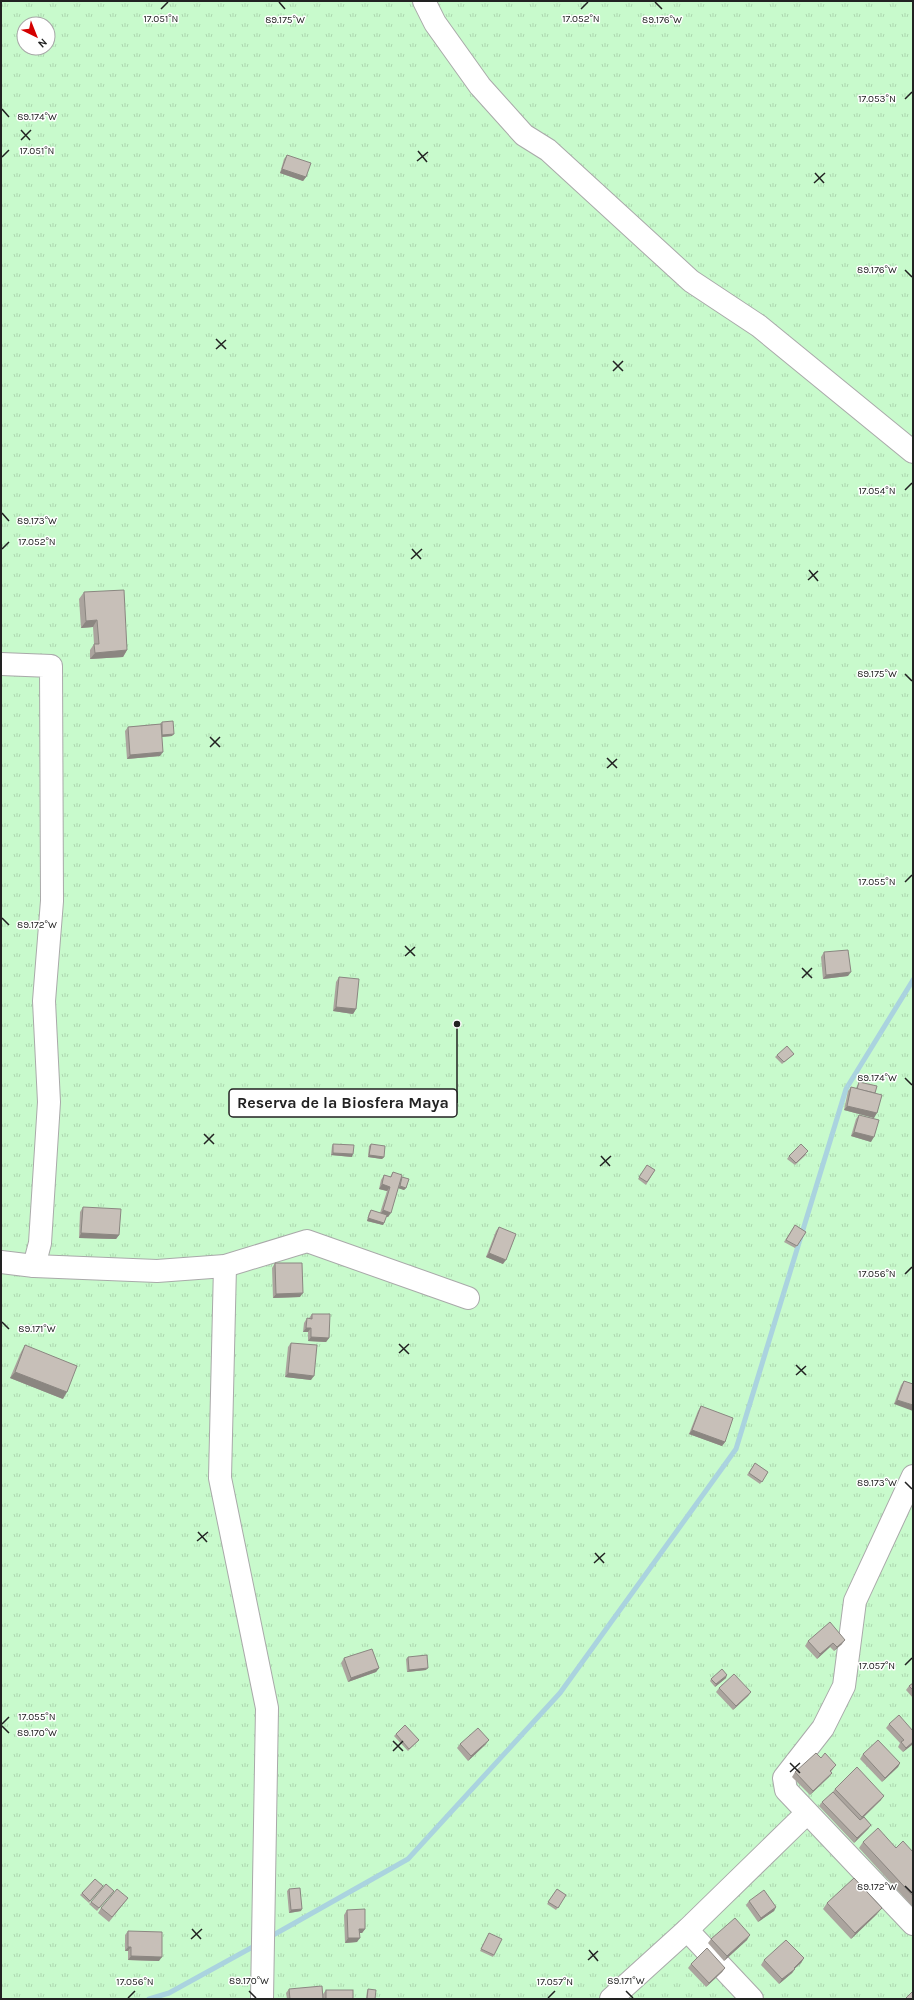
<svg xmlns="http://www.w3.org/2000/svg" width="914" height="2000" font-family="Karla,sans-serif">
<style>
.park{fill:url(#park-tufts);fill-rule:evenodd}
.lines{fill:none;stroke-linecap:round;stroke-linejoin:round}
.stream{stroke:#aad3df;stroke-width:5}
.minor-casing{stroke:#a9a9a9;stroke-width:24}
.minor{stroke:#fff;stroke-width:22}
.wall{fill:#aba49e}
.shaded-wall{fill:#8b8681}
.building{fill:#c7bfb8;stroke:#8b8681}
.ticks{fill:none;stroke:#222;stroke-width:1.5}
.ticks-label{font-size:10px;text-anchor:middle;fill:#222;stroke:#fff;stroke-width:3;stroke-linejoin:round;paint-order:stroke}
.leader{fill:none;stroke:#222;stroke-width:1.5}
.callout-dot{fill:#222;stroke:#fff;stroke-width:1.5}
.callout{fill:#fff;stroke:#222;stroke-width:1.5}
.callout-label{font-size:16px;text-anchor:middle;font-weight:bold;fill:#222}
</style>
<defs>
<pattern id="park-tufts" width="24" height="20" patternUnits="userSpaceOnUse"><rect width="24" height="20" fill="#c8facc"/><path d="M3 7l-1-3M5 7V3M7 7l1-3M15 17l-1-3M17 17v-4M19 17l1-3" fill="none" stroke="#acd6af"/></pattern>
</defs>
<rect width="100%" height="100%" fill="#f2efe9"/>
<path class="park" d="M 1,1 L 913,1 L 913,1999 L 1,1999 ZM 24,24 L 48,24 L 48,48 L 24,48 Z"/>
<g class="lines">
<g class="stream">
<polyline points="268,1938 408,1859 560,1693 736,1449 846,1089 913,980"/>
<polyline points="149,1999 169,1993 258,1944"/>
</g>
<g class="minor-casing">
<g id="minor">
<polyline points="424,1 435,23 480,86 524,135 548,150 691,281 759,326 913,452"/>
<polyline points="1,664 51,666 52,901 44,1001 49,1102 40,1243 34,1266"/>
<polyline points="1,1262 34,1266 157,1271 225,1266 307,1241 468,1298"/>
<polyline points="225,1266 220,1478 267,1708 262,1999"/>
<polyline points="913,1476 855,1601 844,1686 823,1728 784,1778 786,1790 913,1924"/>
<polyline points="687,1930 752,1999"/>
<polyline points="611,1999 687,1930 807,1813"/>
</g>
</g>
<use href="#minor" class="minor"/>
</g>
<g class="wall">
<polygon points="287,155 306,177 303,181 280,173 284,159"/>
<polygon points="84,592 127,650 123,657 90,659 90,650 94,644 93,627 81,628 79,599"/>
<polygon points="162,722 172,736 162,737 160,756 127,759 125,731 128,727 160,724"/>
<polygon points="824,952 848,976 823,979 821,957"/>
<polygon points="339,977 356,1009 353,1014 333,1011 336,982"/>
<polygon points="794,1054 792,1056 782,1064 775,1057 777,1055"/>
<polygon points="859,1082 875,1093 874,1118 844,1110 848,1091 851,1087 856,1088"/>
<polygon points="859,1115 871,1142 851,1136 856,1119"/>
<polygon points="333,1144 352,1157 331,1155 332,1146"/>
<polygon points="371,1144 384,1157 382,1159 368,1157 369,1146"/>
<polygon points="807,1154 795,1165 787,1159 789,1156"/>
<polygon points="647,1165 655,1170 646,1185 638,1179"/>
<polygon points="393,1172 401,1179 402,1177 406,1188 404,1190 398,1188 388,1217 386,1217 384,1223 383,1225 367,1221 369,1213 371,1210 380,1213 387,1191 379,1189 381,1180 384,1175 390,1177"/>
<polygon points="83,1207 119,1235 116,1239 79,1238 80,1212"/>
<polygon points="795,1225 806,1232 795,1248 784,1242"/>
<polygon points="499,1227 503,1264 486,1257 496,1231"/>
<polygon points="275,1263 300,1297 273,1298 272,1268"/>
<polygon points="312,1314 329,1338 326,1342 308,1341 308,1332 303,1332 304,1323 307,1318 309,1318"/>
<polygon points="291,1343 311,1380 285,1377 288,1347"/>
<polygon points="25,1345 63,1399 10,1378 21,1352"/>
<polygon points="904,1381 913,1384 894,1404 901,1385"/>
<polygon points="701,1406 725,1442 722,1446 689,1434 698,1411"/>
<polygon points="755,1463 768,1472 760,1484 747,1475"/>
<polygon points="808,1641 842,1644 834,1651 830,1647 817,1659 805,1646"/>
<polygon points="408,1657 426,1670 407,1672 406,1659"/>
<polygon points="344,1658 379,1668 376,1672 348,1682 341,1663"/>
<polygon points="726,1678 715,1687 710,1681 711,1679"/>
<polygon points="913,1683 913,1698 906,1690 909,1686"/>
<polygon points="719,1688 751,1692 748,1696 733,1710 716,1692"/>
<polygon points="889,1724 913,1731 913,1744 903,1752 898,1747 900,1743 886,1728"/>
<polygon points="396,1734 419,1740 408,1751 394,1736"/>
<polygon points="460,1744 486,1744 468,1761 457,1748"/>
<polygon points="863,1754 900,1763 898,1767 882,1782 860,1759"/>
<polygon points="821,1758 836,1765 831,1772 832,1773 829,1777 810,1795 792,1777 795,1772"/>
<polygon points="835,1789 881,1800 864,1817 871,1825 868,1829 854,1843 819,1806 822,1802 832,1793"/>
<polygon points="863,1842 913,1852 913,1907 859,1848"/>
<polygon points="102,1888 89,1903 80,1895 82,1893"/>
<polygon points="289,1889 301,1911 289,1913 287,1891"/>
<polygon points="557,1889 566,1895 556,1910 547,1904"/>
<polygon points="114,1891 97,1911 89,1904 91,1902"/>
<polygon points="128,1898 109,1922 98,1913 101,1908"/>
<polygon points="749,1901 776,1907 774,1911 758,1922 746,1905"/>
<polygon points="827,1903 877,1914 851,1939 823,1909"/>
<polygon points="347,1910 365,1929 362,1933 359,1933 357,1942 345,1943 344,1915"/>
<polygon points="128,1931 159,1961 128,1960 128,1951 125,1951 125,1935"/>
<polygon points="489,1933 494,1955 493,1957 480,1951"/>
<polygon points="711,1939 747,1940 724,1961 708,1943"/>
<polygon points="804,1958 801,1963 795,1968 795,1969 792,1973 779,1984 761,1965 764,1960"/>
<polygon points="691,1964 725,1968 722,1972 706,1987 688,1968"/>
<polygon points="289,1989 323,1999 287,1999 286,1993"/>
<polygon points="368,1989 375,1999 376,1999 366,1999 367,1991"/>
<polygon points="326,1990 353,1999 323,1999 323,1994"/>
</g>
<g class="shaded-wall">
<polygon points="282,169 306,177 303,181 280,173"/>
<polygon points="97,620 93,627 81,628 86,621"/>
<polygon points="127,650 123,657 90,659 95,653"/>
<polygon points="174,734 172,736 161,737 162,735"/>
<polygon points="163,752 160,756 127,759 130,755"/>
<polygon points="851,972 848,976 823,979 826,975"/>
<polygon points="336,1007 356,1009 353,1014 333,1011"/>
<polygon points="847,1106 877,1113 874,1118 844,1110"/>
<polygon points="854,1132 874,1137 871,1142 851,1136"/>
<polygon points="333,1153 353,1154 352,1157 331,1155"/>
<polygon points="369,1155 384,1157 382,1159 368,1157"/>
<polygon points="382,1184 390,1187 387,1191 379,1189"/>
<polygon points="400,1186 406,1188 404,1190 398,1188"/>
<polygon points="383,1210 391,1213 388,1217 380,1215"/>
<polygon points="368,1218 384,1223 383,1225 367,1221"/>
<polygon points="81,1233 119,1235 116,1239 79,1238"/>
<polygon points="489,1253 506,1260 503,1264 486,1257"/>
<polygon points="303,1293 300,1297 273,1298 276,1294"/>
<polygon points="306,1328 311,1328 308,1332 303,1332"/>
<polygon points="311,1337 329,1338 326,1342 308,1341"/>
<polygon points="15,1372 67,1392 63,1399 10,1378"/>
<polygon points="288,1373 314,1376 311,1380 285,1377"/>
<polygon points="897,1400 913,1405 913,1411 894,1404"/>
<polygon points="692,1430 725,1442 722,1446 689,1434"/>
<polygon points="845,1640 842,1644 834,1651 837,1647"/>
<polygon points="833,1643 830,1647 817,1659 820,1654"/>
<polygon points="379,1668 376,1672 348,1682 351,1678"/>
<polygon points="428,1668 426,1670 407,1672 409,1670"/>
<polygon points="727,1675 726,1678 715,1687 716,1684"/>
<polygon points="751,1692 748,1696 733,1710 736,1706"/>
<polygon points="489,1740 486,1744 468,1761 471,1756"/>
<polygon points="913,1742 913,1744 903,1752 906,1748"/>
<polygon points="900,1763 898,1767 882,1782 885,1778"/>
<polygon points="832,1773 829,1777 810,1795 813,1791"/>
<polygon points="884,1796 881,1800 859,1821 862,1817"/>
<polygon points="871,1825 868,1829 854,1843 857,1838"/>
<polygon points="776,1907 774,1911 758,1922 761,1918"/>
<polygon points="882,1908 877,1914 851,1939 855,1933"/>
<polygon points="302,1909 301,1911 289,1913 291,1910"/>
<polygon points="359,1929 365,1929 362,1933 356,1933"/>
<polygon points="750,1935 747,1940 724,1961 727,1956"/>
<polygon points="348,1938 360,1938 357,1942 345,1943"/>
<polygon points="128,1947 131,1947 128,1951 125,1951"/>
<polygon points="131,1956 162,1957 159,1961 128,1960"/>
<polygon points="804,1958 801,1963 791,1972 794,1968"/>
<polygon points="725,1968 722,1972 706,1987 709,1983"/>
<polygon points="795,1969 792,1973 779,1984 782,1979"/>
</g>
<g class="building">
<polygon points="287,155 311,163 306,177 282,169"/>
<polygon points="124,590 127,650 95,653 94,644 99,644 97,620 86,621 84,592"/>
<polygon points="173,721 174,734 162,735 162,722"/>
<polygon points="161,724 163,752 130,755 128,727"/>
<polygon points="848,950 851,972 826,975 824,952"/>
<polygon points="339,977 359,979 356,1009 336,1007"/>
<polygon points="787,1046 794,1054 784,1062 777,1055"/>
<polygon points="859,1082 877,1086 875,1093 857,1089"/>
<polygon points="851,1087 882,1095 877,1113 847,1106"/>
<polygon points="859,1115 879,1120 874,1137 854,1132"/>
<polygon points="333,1144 354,1145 353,1154 333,1153"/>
<polygon points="371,1144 385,1146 384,1157 369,1155"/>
<polygon points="801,1144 808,1151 796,1163 789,1156"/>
<polygon points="647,1165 655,1170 647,1182 639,1177"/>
<polygon points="393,1172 402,1175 391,1213 383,1210 390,1187 382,1184 384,1175 391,1177"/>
<polygon points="402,1177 409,1179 406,1188 400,1186"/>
<polygon points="83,1207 121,1209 119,1235 81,1233"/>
<polygon points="371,1210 387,1215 384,1223 368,1218"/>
<polygon points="795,1225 806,1232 797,1246 786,1240"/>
<polygon points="499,1227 516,1234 506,1260 489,1253"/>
<polygon points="275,1263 302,1263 303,1293 276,1294"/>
<polygon points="312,1314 330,1314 329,1338 311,1337 311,1328 306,1328 307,1318 312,1319"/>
<polygon points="291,1343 317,1345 314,1376 288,1373"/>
<polygon points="25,1345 77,1366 67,1392 15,1372"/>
<polygon points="904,1381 913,1384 913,1405 897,1400"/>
<polygon points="701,1406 733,1418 725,1442 692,1430"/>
<polygon points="755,1463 768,1472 762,1482 749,1473"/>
<polygon points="830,1622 845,1640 837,1647 833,1643 820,1654 808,1641"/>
<polygon points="372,1649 379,1668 351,1678 344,1658"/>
<polygon points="427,1655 428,1668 409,1670 408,1657"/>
<polygon points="722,1669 727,1675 716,1684 711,1679"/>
<polygon points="734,1674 751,1692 736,1706 719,1688"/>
<polygon points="913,1683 913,1690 909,1686"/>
<polygon points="899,1715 913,1731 913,1742 906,1748 901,1742 904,1740 889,1724"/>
<polygon points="405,1725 419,1740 409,1749 396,1734"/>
<polygon points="478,1728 489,1740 471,1756 460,1744"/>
<polygon points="878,1740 900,1763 885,1778 863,1754"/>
<polygon points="816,1753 821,1758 825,1753 836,1765 830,1771 832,1773 813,1791 795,1772"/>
<polygon points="857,1767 884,1796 862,1817 835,1789"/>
<polygon points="833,1792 860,1820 864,1817 871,1825 857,1838 822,1802"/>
<polygon points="878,1828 896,1848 903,1841 913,1852 913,1896 863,1842"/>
<polygon points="854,1878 882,1908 855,1933 827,1903"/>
<polygon points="95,1879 103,1886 90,1901 82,1893"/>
<polygon points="106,1884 114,1891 99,1908 91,1902"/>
<polygon points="300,1888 302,1909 291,1910 289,1889"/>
<polygon points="117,1889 128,1898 112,1917 101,1908"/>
<polygon points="557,1889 566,1895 558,1908 548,1902"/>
<polygon points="764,1890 776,1907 761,1918 749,1901"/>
<polygon points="365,1909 365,1929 359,1929 360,1938 348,1938 347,1910"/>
<polygon points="735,1918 750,1935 727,1956 711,1939"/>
<polygon points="128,1931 162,1932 162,1957 131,1956 131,1947 128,1947"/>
<polygon points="489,1933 502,1939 494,1955 481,1949"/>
<polygon points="786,1940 804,1958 794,1968 795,1969 782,1979 764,1960"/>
<polygon points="707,1948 725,1968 709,1983 691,1964"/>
<polygon points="322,1986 323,1999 290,1999 289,1989"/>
<polygon points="368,1989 376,1990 375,1999 376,1999 367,1999"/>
<rect x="326" y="1990" width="27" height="9"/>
<polygon points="913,1991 913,1999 905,1999"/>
</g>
<path class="ticks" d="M 279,2 L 285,9M 655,2 L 662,9M 161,9 L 168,2M 581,9 L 588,2M 905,99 L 912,92M 2,109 L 9,117M 21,130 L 30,140M 21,140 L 31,130M 418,151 L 427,162M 2,157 L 9,150M 417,161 L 428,152M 815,173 L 824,183M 814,183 L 825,173M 905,270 L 912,277M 216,339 L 226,349M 216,349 L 226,340M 613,361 L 623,371M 613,371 L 623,361M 905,490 L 912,483M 2,513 L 9,521M 2,549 L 9,542M 412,549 L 421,559M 411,559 L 422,549M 809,570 L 818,581M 808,580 L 818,571M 905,674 L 912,681M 210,737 L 220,747M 210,747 L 220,737M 607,758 L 617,768M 607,768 L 617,759M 905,882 L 912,875M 2,918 L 9,925M 405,946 L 415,956M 405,956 L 415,947M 802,968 L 812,978M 802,978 L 812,968M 905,1078 L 912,1085M 204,1134 L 214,1144M 204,1144 L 214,1134M 601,1156 L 610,1166M 600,1166 L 611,1156M 905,1274 L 912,1267M 2,1322 L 9,1329M 399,1344 L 409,1354M 399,1353 L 409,1344M 796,1365 L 806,1375M 796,1375 L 806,1366M 905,1482 L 912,1489M 198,1532 L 207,1542M 197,1541 L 208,1532M 595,1553 L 604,1563M 594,1563 L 605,1553M 905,1665 L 912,1658M 2,1724 L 9,1717M 2,1726 L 9,1733M 393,1741 L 403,1751M 393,1751 L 403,1741M 790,1763 L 800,1773M 790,1772 L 800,1763M 905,1886 L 912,1893M 192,1929 L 201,1939M 191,1939 L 202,1929M 589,1950 L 598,1961M 588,1960 L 598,1951M 249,1991 L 256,1998M 626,1991 L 633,1998M 128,1998 L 135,1991M 548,1998 L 555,1991"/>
<g class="ticks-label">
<text x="161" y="22">17.051°N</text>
<text x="581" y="22">17.052°N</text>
<text x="285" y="23">89.175°W</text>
<text x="662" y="23">89.176°W</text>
<text x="877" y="102">17.053°N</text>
<text x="37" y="120">89.174°W</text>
<text x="37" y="154">17.051°N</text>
<text x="877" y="273">89.176°W</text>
<text x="877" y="494">17.054°N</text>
<text x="37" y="524">89.173°W</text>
<text x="37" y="545">17.052°N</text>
<text x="877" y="677">89.175°W</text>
<text x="877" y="885">17.055°N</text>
<text x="37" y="928">89.172°W</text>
<text x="877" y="1081">89.174°W</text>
<text x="877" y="1277">17.056°N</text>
<text x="37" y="1332">89.171°W</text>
<text x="877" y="1486">89.173°W</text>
<text x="877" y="1669">17.057°N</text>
<text x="37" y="1720">17.055°N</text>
<text x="37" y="1736">89.170°W</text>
<text x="877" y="1890">89.172°W</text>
<text x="249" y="1984">89.170°W</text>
<text x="626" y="1984">89.171°W</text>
<text x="135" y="1985">17.056°N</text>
<text x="555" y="1985">17.057°N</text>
</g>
<path class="leader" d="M457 1024L457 1103"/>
<circle class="callout-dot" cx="457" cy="1024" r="4"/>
<rect class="callout" x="229" y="1089" width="228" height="28" rx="4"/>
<g class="callout-label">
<text x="343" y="1108">Reserva de la Biosfera Maya</text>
</g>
<rect width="914" height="2000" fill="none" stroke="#222222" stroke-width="4"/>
<g transform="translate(36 36) rotate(137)"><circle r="19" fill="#ffffff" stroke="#a7a7a7"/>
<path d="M0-3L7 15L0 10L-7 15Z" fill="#d40000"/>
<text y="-6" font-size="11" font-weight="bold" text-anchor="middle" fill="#222222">N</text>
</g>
</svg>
